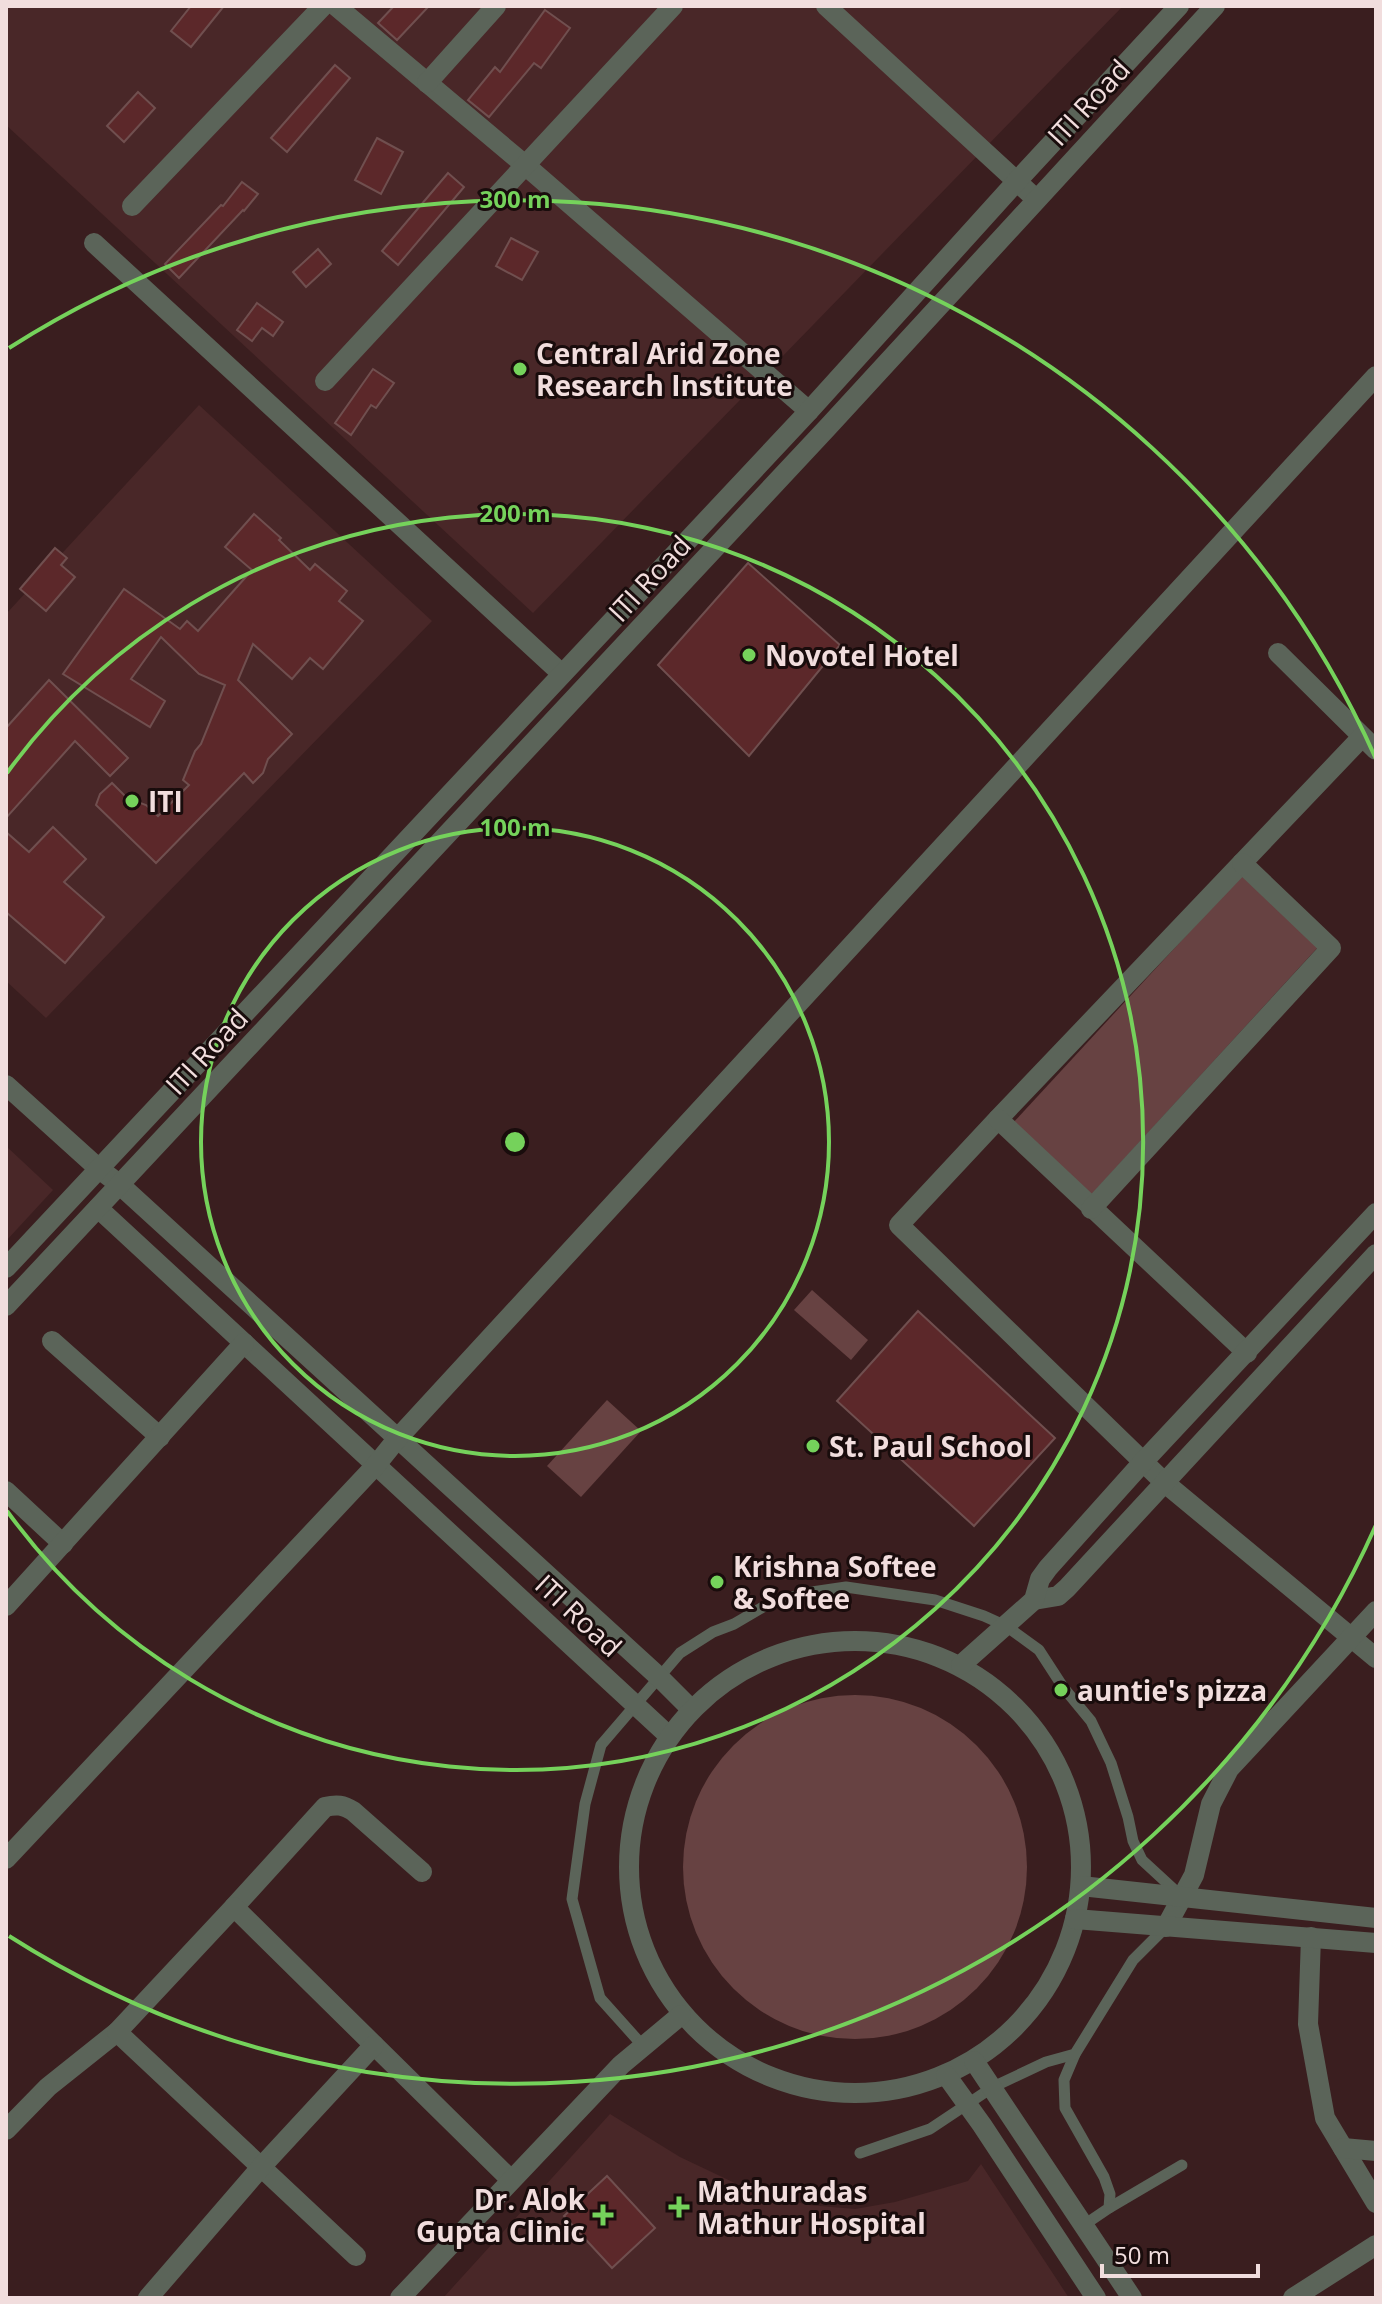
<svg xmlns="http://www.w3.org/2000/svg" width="1382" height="2304" font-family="'Open Sans',sans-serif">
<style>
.built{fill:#492728}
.green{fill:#674242}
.building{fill:#5c282a;stroke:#704f4f;stroke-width:2}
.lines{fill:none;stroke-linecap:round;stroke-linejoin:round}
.service{stroke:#5b6459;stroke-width:11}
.minor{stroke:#5b6459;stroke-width:20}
.tertiary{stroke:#5b6459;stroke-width:20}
.ring{fill:none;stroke:#75d25b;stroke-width:4}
.poi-dot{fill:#75d25b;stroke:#190c0c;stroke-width:3}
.labels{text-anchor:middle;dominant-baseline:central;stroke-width:6;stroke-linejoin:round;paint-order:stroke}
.street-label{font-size:28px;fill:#f1dddd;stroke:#190c0c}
.poi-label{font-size:28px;font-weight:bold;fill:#f1dddd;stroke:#190c0c;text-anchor:start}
.centre{fill:#75d25b;stroke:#190c0c;stroke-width:4}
.ring-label{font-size:24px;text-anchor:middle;font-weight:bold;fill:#75d25b;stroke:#190c0c;stroke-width:6;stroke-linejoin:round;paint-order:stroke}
</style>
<rect width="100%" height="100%" fill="#3a1e1f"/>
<g class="built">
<polygon points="6,6 1123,6 533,613 6,125"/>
<polygon points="199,405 432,621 46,1018 6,981 6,614"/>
<polygon points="6,1146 53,1190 6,1241"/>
<polygon points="610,2114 680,2157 739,2185 774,2197 809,2205 855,2209 895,2202 968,2181 981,2164 1069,2298 443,2298"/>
</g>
<g class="green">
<polygon points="1243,874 1320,945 1090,1196 1012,1124"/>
<polygon points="812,1290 868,1340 851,1360 794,1310"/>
<polygon points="607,1400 641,1431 581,1497 547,1466"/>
<circle cx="855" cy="1867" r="172"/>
</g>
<g class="building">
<polygon points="191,6 224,6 191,47 171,31"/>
<polygon points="394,6 429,6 397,40 378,23"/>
<polygon points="545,10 570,28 541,68 534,63 489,117 468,100 495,67 500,72"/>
<polygon points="335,65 350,78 287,152 271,138"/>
<polygon points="138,92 155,108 124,142 107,126"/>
<polygon points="377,138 403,152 381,194 355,180"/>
<polygon points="448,173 464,187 398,265 382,251"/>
<polygon points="242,182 258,194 244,211 243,210 179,278 165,264 221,205 223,206"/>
<polygon points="511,238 538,252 522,280 496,266"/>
<polygon points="318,249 331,264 306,287 293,272"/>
<polygon points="257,303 283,322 273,336 262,328 252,341 237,330"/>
<polygon points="373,369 394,383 376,408 371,405 351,435 335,423"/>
<polygon points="254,514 281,538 279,540 310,570 315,564 347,591 339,601 363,621 323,669 310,658 292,679 253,644 238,680 292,734 268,759 263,773 253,783 244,773 156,863 96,805 100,794 112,783 127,798 146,805 158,816 189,785 183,780 195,751 201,744 225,685 199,674 161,637 131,679 165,701 150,727 63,674 124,589 180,629 187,621 198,631 252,570 225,547"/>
<polygon points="55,548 67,558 61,565 75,577 46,611 20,589"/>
<polygon points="748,563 840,645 749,756 658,665"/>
<polygon points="49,680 128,758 110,776 75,741 6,818 6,728"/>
<polygon points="53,827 86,859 64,882 104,917 65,963 6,912 6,832 29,852"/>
<polygon points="918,1311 1055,1438 974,1526 837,1401"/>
<polygon points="607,2176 655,2228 612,2268 564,2216"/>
</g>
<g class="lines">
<g class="service">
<polyline points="643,2046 600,1998 572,1899 585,1804 601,1745 680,1653 713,1632 734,1624 763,1607 805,1593 846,1587 935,1600 984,1616 1006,1626 1039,1650 1063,1687 1091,1721 1111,1763 1128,1817 1133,1841 1142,1860 1180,1895"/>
<polyline points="1075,2054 1064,2080 1065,2108 1104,2177 1110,2194 1109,2208 1084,2225"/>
<polyline points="860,2153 930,2129 993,2087 1046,2062 1075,2054 1133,1960 1166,1927"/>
<polyline points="1109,2208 1182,2165"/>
</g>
<g class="minor">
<polyline points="336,6 525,165 809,411"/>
<polyline points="826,6 1036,199"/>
<polyline points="427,83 496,6"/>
<polyline points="132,206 323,6"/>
<polyline points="94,243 562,674"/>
<polyline points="325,381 673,6"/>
<polyline points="1278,653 1376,750"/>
<polyline points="1362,737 998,1119 899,1225 1165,1483 1376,1658"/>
<polyline points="6,1085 98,1168 119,1184 659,1677 691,1709"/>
<polyline points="998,1119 1247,1353"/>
<polyline points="98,1208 669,1736"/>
<polyline points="1091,1209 1331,948 1242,863"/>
<polyline points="52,1341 160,1437"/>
<polyline points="6,1491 63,1544"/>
<polyline points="6,1606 244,1343"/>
<polyline points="6,1859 376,1465 397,1439 1376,376"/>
<path d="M 234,1907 L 325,1807 C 337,1804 343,1805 353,1811 L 422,1872"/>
<polyline points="1166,1927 1194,1875 1211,1804 1229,1769 1376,1611"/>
<polyline points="1311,1937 1308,2024 1325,2118 1376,2203"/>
<polyline points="6,2130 48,2087 117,2032"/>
<polyline points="1343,2148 1376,2151"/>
<polyline points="356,2256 117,2032 234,1907 511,2180"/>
<polyline points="148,2298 262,2166 374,2045"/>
<polyline points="1293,2298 1376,2245"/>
</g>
<g class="tertiary">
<polyline points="6,1268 809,411 1017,181 1179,6"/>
<polyline points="6,1306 827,428 1215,6"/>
<polyline points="1034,1600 1058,1596 1067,1588 1376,1254"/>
<circle cx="855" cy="1867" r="226"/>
<polyline points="961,1665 1034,1600 1040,1579 1048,1568 1143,1462 1376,1213"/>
<polyline points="1081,1886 1376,1918"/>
<polyline points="1075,1919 1376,1943"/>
<polyline points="974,2061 1132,2298"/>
<polyline points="946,2075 982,2125 1096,2298"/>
<polyline points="400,2298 621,2065 681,2015"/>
</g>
</g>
<g class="ring">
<circle cx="515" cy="1142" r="314"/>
<path d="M7 773A628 628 0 1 1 7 1511"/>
<path d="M1376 1525A942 942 0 0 1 9 1936M9 348A942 942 0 0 1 1376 759"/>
</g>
<g class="poi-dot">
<circle cx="520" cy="369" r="8"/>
<circle cx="749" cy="655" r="8"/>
<circle cx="132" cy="801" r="8"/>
<circle cx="813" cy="1446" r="8"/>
<circle cx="717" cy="1582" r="8"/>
<circle cx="1061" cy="1690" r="8"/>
<path d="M675 2195h8v8h8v8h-8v8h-8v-8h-8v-8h8z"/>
<path d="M599 2203h8v8h8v8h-8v8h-8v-8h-8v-8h8z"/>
</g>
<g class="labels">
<g class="street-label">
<text transform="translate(1088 102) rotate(-47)">ITI Road</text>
<text transform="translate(649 578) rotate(-47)">ITI Road</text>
<text transform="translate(206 1051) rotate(-47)">ITI Road</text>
<text transform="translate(579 1615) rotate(43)">ITI Road</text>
</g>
<g class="poi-label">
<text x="536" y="353">Central Arid Zone<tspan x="536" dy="32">Research Institute</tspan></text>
<text x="765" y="655">Novotel Hotel</text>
<text x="148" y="801">ITI</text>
<text x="829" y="1446">St. Paul School</text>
<text x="733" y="1566">Krishna Softee<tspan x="733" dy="32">&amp; Softee</tspan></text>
<text x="1077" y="1690">auntie's pizza</text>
<text x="697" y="2191">Mathuradas<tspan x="697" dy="32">Mathur Hospital</tspan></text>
<text x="585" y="2199" text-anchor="end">Dr. Alok<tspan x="585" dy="32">Gupta Clinic</tspan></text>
</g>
</g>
<circle cx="515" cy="1142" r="12" class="centre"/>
<g class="ring-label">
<text x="515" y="208">300 m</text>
<text x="515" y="522">200 m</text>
<text x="515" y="836">100 m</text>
</g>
<rect width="1382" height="2304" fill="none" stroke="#f1dddd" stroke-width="16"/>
<path d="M1102 2264v12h156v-12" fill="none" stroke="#f1dddd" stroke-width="4"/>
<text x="1114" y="2264" font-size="24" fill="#f1dddd" stroke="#190c0c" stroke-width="6" paint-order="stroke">50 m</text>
</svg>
